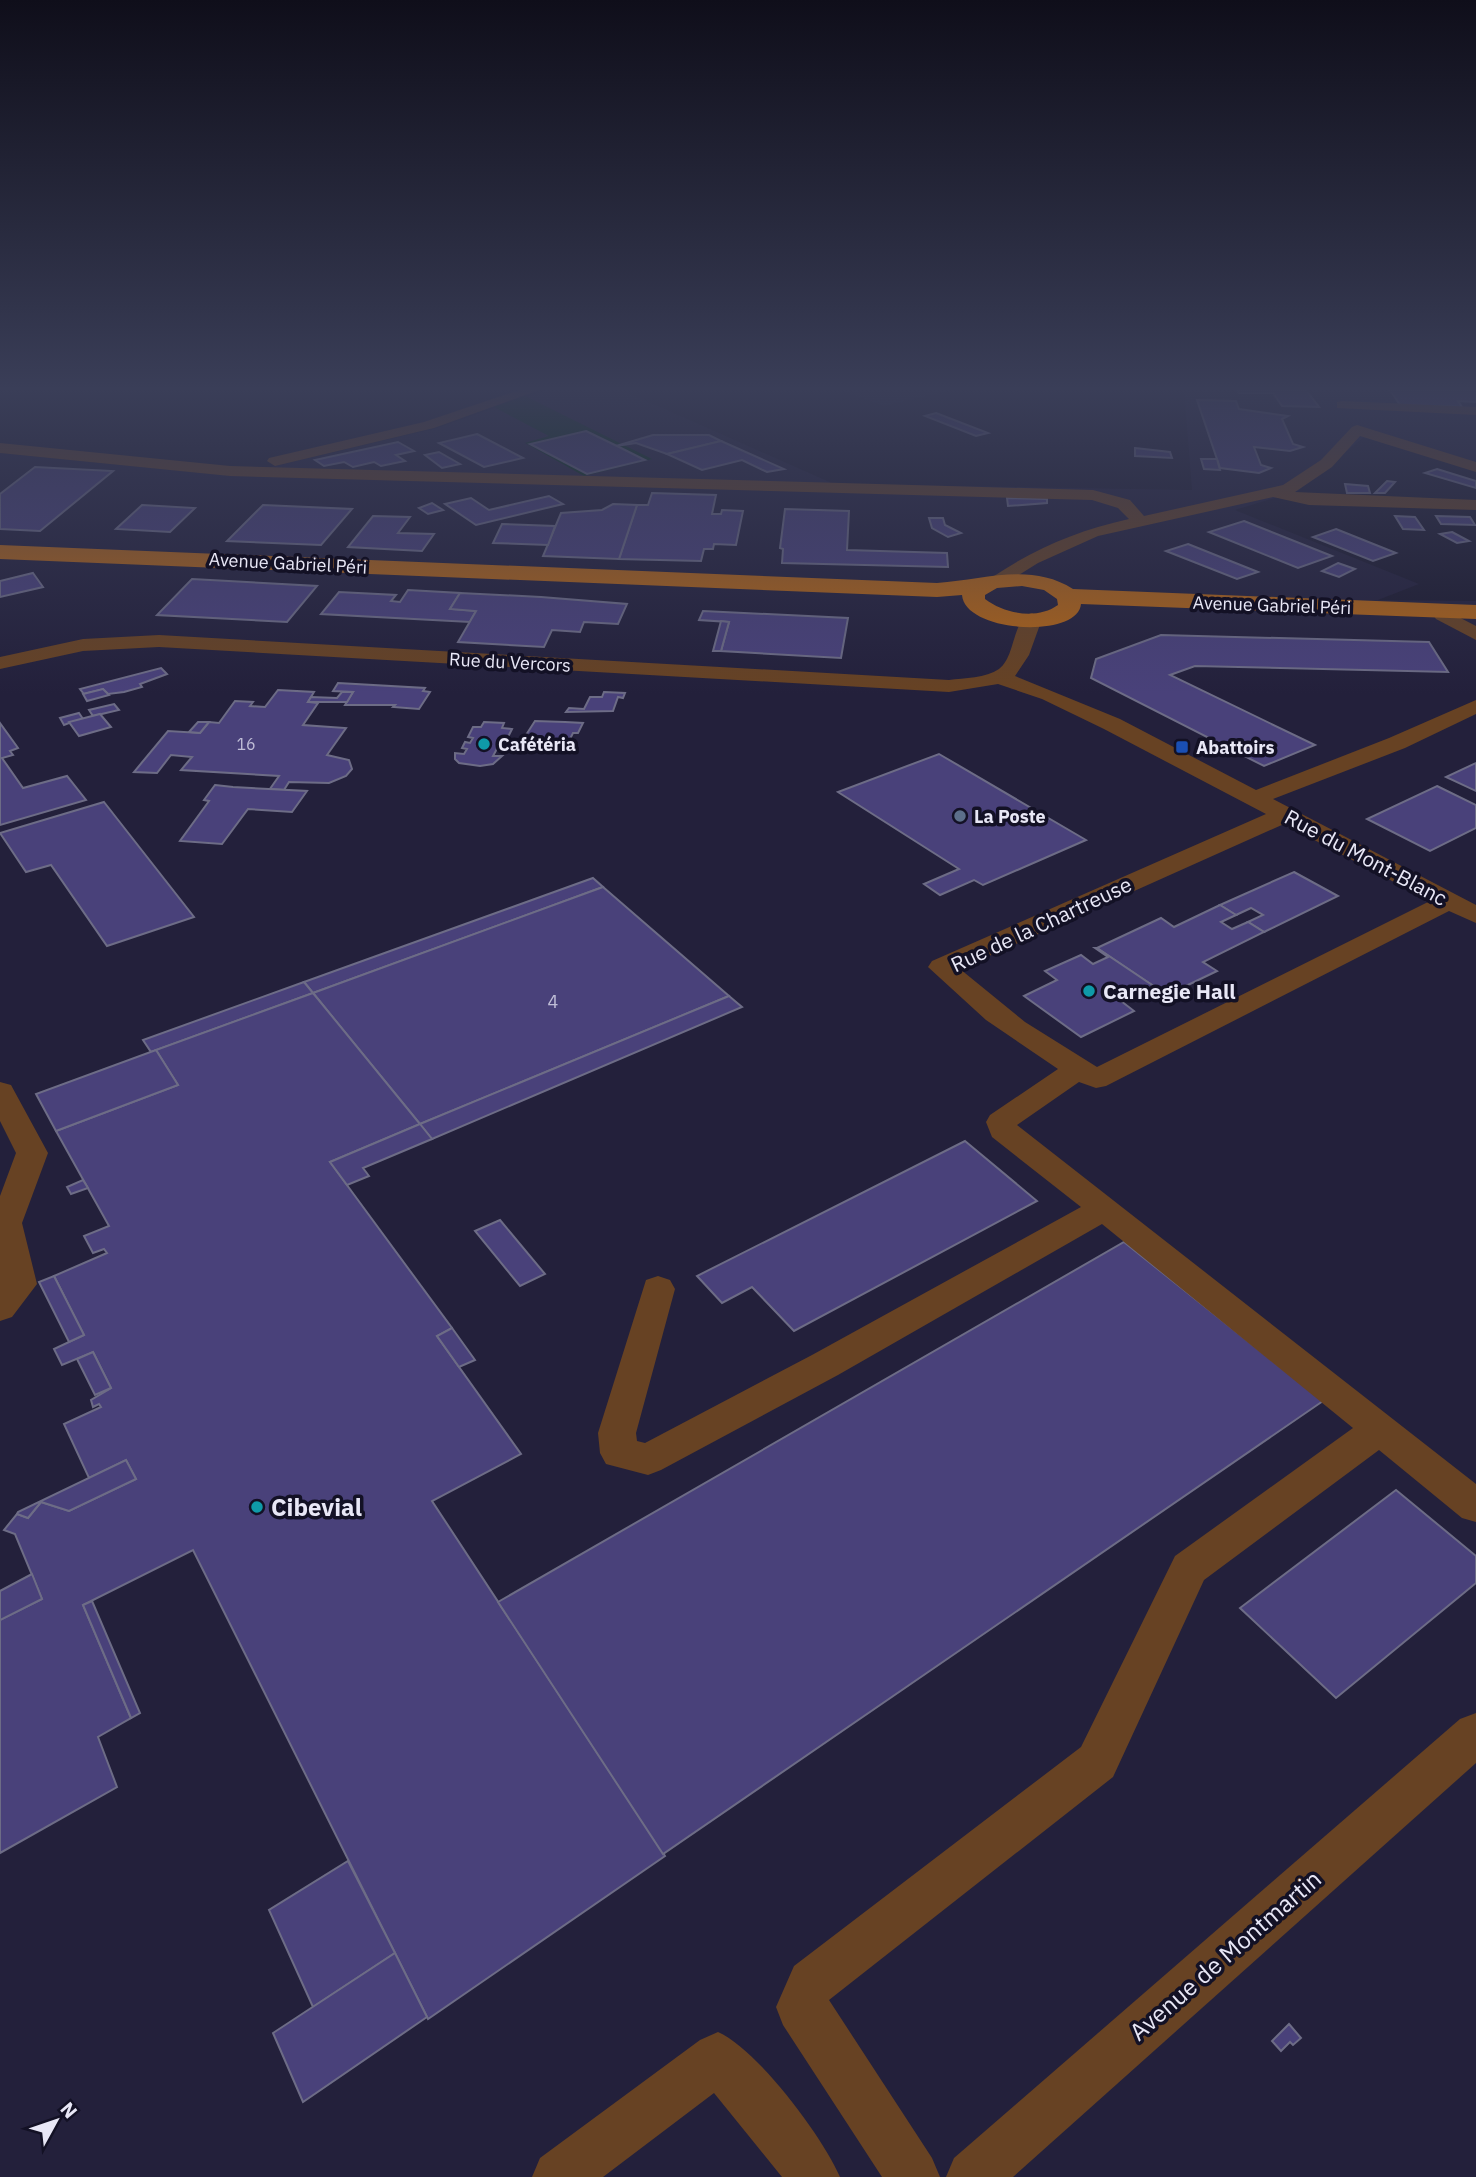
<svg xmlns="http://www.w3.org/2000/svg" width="1476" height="2177" font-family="'IBM Plex Sans',sans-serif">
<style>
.built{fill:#23203b}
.green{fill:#013113}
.building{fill:#49417a;stroke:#6d6c86;stroke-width:2}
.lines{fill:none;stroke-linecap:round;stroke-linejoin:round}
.minor{fill:#674223;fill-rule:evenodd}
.major{fill:#b16416;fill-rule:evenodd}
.culture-dot{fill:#0f9aa8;stroke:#131125;stroke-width:2.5}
.transit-dot{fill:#1a4fb4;stroke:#131125;stroke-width:2.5}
.service-dot{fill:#5c6f8a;stroke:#131125;stroke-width:2.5}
.labels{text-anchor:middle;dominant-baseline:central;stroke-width:7;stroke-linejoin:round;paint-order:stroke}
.far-number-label{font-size:16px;fill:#c0bed7}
.far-street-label{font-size:18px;fill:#e8e7f6;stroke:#131125}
.far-poi-label{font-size:18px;font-weight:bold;fill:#e8e7f6;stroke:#131125;text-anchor:start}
.number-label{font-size:18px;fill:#c0bed7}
.street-label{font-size:21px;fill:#e8e7f6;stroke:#131125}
.poi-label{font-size:21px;font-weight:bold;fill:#e8e7f6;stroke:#131125;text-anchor:start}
.near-poi-label{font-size:24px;font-weight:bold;fill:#e8e7f6;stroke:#131125;text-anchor:start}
.near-street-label{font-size:24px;fill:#e8e7f6;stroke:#131125}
</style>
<rect width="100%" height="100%" fill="#1c1a2f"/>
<g class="built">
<polygon points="546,390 622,390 834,484 1192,490 1184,390 1476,390 1476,471 1364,437 1298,491 1235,510 1419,584 1378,600 1476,601 1476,2177 0,2177 0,453 233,476 437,428"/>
<polygon points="840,390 952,390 884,406"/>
</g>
<polygon class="green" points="525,396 652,459 584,476 525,443 549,436 494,407"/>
<g class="building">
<polygon points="1237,390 1306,390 1319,407 1282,406 1273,393 1239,393"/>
<polygon points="1390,390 1476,390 1476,402 1458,401 1462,407 1400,405"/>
<polygon points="1197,400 1236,401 1239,409 1288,416 1282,419 1293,444 1303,447 1290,451 1254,447 1261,465 1271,468 1259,473 1220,468"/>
<polygon points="936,413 988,433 976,436 925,416"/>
<polygon points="586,431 619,447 645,460 587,474 530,444"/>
<polygon points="477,434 523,458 484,467 439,443"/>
<polygon points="653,435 709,435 721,441 667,454 636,443 616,446"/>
<polygon points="721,441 784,469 767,472 742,460 702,470 667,454"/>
<polygon points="398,442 414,451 396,455 405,461 381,466 374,462 353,467 344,462 324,466 315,460"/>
<polygon points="1135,448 1170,452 1172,458 1135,456"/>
<polygon points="439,452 460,464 442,468 425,455"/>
<polygon points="1201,459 1217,459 1220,470 1204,469"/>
<polygon points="35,467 113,471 40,531 0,529 0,494"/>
<polygon points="1437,469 1476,481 1476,488 1425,473"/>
<polygon points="1387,481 1395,482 1385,493 1375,493"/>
<polygon points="1345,484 1368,486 1370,493 1347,493"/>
<polygon points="652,493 716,495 712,514 721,514 722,510 743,511 736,545 714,544 713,549 704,549 701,561 619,559 637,505 648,505"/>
<polygon points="549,496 563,504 476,525 445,504 471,498 489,510"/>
<polygon points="1007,498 1047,499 1047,503 1008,506"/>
<polygon points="432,503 443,510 428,514 419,508"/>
<polygon points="613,504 637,505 619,559 543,556 561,513 602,510"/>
<polygon points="142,505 195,508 170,532 116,529"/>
<polygon points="263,505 352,509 321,545 227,541"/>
<polygon points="785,509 849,511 847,550 947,553 948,567 782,563 783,549 780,548"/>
<polygon points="373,516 410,517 398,533 434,534 422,551 348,547"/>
<polygon points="1395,516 1415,517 1424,530 1403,529"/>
<polygon points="1436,516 1470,517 1475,525 1441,524"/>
<polygon points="929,518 943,518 945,525 961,533 948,537 932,528"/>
<polygon points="1244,521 1332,556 1298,568 1209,532"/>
<polygon points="502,524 555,526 548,545 493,543"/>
<polygon points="1336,529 1396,553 1373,561 1313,537"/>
<polygon points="1452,532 1469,541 1457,543 1440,534"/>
<polygon points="1188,544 1258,572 1237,579 1166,551"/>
<polygon points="1338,563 1355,569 1339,577 1322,571"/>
<polygon points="33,573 43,587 0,597 0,581"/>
<polygon points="192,579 317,586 287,622 157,615"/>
<polygon points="408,590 460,593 450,609 476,611 470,622 321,614 339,592 396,595 391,601 400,602"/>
<polygon points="460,593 541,597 627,604 618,624 584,622 580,632 552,630 544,647 458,642 476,611 450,609"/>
<polygon points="703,611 848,618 841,658 721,651 729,622 699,620"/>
<polygon points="721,621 729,622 721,651 713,651"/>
<polygon points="1161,635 1429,642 1448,672 1195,666 1170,675 1315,745 1264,766 1091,678 1096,659"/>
<polygon points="161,668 167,674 140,684 142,687 124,692 108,694 103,689 84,694 80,689"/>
<polygon points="338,683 425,688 423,691 430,692 419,709 393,707 395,705 345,705 353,692 333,691"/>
<polygon points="103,689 109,695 87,701 83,694"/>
<polygon points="278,690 314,692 308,702 318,703 303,725 346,728 327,755 349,760 352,769 346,776 329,783 289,782 284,790 270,789 279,776 181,770 192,757 171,755 157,773 134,772 168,731 200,733 209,722 219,723 235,701 253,702 250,706 265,707"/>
<polygon points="342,692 353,692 347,702 308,702 311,697 337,698"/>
<polygon points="604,692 625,693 623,698 618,697 613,711 566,712 569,708 584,709 590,697 602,697"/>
<polygon points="114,704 119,710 93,716 89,710"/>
<polygon points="79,713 83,719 69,723 64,725 60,718"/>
<polygon points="100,714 111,727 79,736 69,722"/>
<polygon points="535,721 565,722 583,723 578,733 573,733 569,741 524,738"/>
<polygon points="198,722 209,722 200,733 189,732"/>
<polygon points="484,722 504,723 502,728 512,729 504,745 499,745 493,756 502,756 493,764 480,766 459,763 455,759 455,753 464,754 467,749 462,748 465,742 470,743 473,738 468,737 473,727 481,727"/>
<polygon points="0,723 18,748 10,751 13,755 2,758 23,788 67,776 86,800 0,825"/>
<polygon points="939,754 1086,840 983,885 974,880 940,895 924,884 959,869 838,792"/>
<polygon points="1476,763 1476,791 1446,777"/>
<polygon points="215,785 233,787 307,791 292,812 248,809 222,844 180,841 209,801 204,800"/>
<polygon points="1437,786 1476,805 1476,828 1430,851 1367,819"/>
<polygon points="104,802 194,917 107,946 51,865 26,872 0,833"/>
<polygon points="1294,872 1338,896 1264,932 1248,922 1263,915 1251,908 1236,915 1220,905"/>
<polygon points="593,878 603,887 313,993 304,982"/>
<polygon points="603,887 729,996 420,1124 313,993"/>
<polygon points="1220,905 1236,915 1221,922 1232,929 1248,922 1264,932 1203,962 1217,971 1167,995 1097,948 1161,918 1174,927"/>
<polygon points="1095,948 1097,948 1167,995 1153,986 1121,1001 1134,1011 1081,1037 1024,996 1057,980 1045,971 1081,955 1093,964 1108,957"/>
<polygon points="304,982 313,993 151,1052 143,1040"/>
<polygon points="313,993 420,1124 330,1162 452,1328 437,1336 521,1454 432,1501 665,1856 428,2019 193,1550 83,1605 131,1718 98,1737 117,1787 0,1853 0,1620 42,1599 15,1534 4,1530 17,1514 28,1518 41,1502 69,1511 136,1479 126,1460 89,1478 64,1424 101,1407 99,1404 93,1407 91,1400 111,1388 93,1352 62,1365 54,1349 84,1335 54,1276 107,1253 104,1249 93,1253 84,1236 109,1226 56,1131 178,1085 156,1050"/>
<polygon points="729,996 742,1007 432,1139 420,1124"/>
<polygon points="156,1050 178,1085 56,1131 36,1094"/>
<polygon points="420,1124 432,1139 363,1168 369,1176 347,1185 330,1162"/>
<polygon points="965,1141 1037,1201 794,1331 752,1287 722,1303 697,1276"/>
<polygon points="83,1180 88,1188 71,1194 67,1187"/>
<polygon points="500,1220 545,1274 520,1286 475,1231"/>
<polygon points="1124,1242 1323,1401 663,1854 498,1602"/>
<polygon points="54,1276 84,1335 69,1342 39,1282"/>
<polygon points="452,1328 475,1360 459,1367 437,1336"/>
<polygon points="93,1352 111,1388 95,1395 77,1359"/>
<polygon points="126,1460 136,1479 69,1511 41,1502 28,1518 17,1514 18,1512"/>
<polygon points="1396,1490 1476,1556 1476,1583 1336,1698 1240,1608"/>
<polygon points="32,1574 42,1599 0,1620 0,1591"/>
<polygon points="92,1601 140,1713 131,1718 83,1605"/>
<polygon points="348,1861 395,1953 313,2007 269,1910"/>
<polygon points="395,1953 427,2017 303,2102 273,2033"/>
<polygon points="1289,2024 1301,2038 1293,2045 1290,2042 1281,2051 1272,2041"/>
</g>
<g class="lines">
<g class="minor">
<polygon points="519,390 539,390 434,428 275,466 267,461 269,458 424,422"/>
<polygon points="1342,401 1476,407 1476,415 1337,408 1337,402"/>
<path d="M 1357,425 L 1476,462 L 1476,472 L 1360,436 L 1332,467 L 1295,492 L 1476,500 L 1476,510 L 1309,505 L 1273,497 L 1098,536 L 1038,563 L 1001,586 L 994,584 L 992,580 L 994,576 C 1036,548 1079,530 1129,519 L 1118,508 L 1092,500 L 230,476 L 0,453 L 0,443 L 230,466 L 1093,490 L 1130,500 L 1144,516 L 1283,485 L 1321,460 L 1352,427 Z"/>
<polygon points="1443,609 1476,626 1476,640 1436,619 1433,615 1436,611"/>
<path d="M 1032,613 L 1042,619 L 1029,655 L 1015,676 L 1120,719 L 1256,790 L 1389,738 L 1476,700 L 1476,714 L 1405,748 L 1273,799 L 1476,905 L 1476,923 L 1449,911 L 1106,1086 L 1096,1088 L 1079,1082 L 1017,1125 L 1476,1484 L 1476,1522 L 1462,1518 L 1379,1450 L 1204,1580 L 1113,1777 L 829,2000 L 932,2158 L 940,2177 L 882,2177 L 783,2025 L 776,2007 L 794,1966 L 1081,1747 L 1175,1556 L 1353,1428 L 1102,1224 L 838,1375 L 661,1470 L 648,1475 L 606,1464 L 600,1453 L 598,1433 L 646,1280 L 658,1276 L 670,1280 L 675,1289 L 636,1433 L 637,1441 L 645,1443 L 812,1355 L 1081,1207 L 992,1137 L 986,1122 L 990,1115 L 1058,1069 L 986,1020 L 928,967 L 932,961 L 1266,814 L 1104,729 L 1042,699 L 998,684 L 949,692 L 159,647 L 83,651 L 0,669 L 0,657 L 83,639 L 159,635 L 949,680 C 964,678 986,678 999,669 C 1016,657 1012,618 1032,613 ZM 1284,824 L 1430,901 L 1097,1067 L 1025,1022 L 960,969 Z"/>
<polygon points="0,1082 11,1085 48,1153 22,1223 37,1284 12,1317 0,1321 0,1196 16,1153 0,1121"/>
<polygon points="1476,1713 1476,1763 1013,2177 946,2177 954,2158 1460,1719"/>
<path d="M 718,2032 C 757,2049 823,2137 840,2177 L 782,2177 L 714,2093 L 603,2177 L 532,2177 L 540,2158 L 700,2040 Z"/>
</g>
<path class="major" d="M 0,545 L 937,583 C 984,580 1030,562 1073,589 L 1476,605 L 1476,619 L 1081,604 C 1078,639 965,633 962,595 L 937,597 L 0,559 ZM 1022,586 L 1044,590 L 1057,599 L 1058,605 C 1037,620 1005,614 985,599 L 985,595 L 997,588 Z"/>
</g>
<linearGradient id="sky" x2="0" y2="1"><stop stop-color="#0f0e1a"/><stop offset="0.56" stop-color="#3a3e58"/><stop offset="1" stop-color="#3a3e58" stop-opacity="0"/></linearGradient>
<rect width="1476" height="694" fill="url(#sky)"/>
<g class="culture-dot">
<circle cx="484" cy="744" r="7"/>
<circle cx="1089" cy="991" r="7"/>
<circle cx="257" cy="1507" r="7"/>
</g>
<rect class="transit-dot" x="1175" y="740" width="14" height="14" rx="3.5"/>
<circle class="service-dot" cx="960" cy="816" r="7"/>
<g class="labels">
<g class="far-number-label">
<text x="246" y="744">16</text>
</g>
<g class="far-street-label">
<text transform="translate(288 563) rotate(3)">Avenue Gabriel Péri</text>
<text transform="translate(1272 605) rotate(2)">Avenue Gabriel Péri</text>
<text transform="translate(510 662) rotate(3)">Rue du Vercors</text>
</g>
<g class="far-poi-label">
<text x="498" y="744">Cafétéria</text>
<text x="1196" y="747">Abattoirs</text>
<text x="974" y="816">La Poste</text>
</g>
<g class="number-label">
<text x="553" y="1001">4</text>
</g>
<g class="street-label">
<text transform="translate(1366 857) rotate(28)">Rue du Mont-Blanc</text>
<text transform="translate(1041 924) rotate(-25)">Rue de la Chartreuse</text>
</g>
<g class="poi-label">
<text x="1103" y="991">Carnegie Hall</text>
</g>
<g class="near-poi-label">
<text x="271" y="1507">Cibevial</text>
</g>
<g class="near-street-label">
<text transform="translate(1225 1955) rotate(-41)">Avenue de Montmartin</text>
</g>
</g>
<g transform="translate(56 2121) rotate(50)" stroke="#131125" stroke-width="5" paint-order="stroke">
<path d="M0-5L12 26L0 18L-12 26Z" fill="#e8e7f6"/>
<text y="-10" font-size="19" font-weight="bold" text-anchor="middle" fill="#e8e7f6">N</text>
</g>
</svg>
